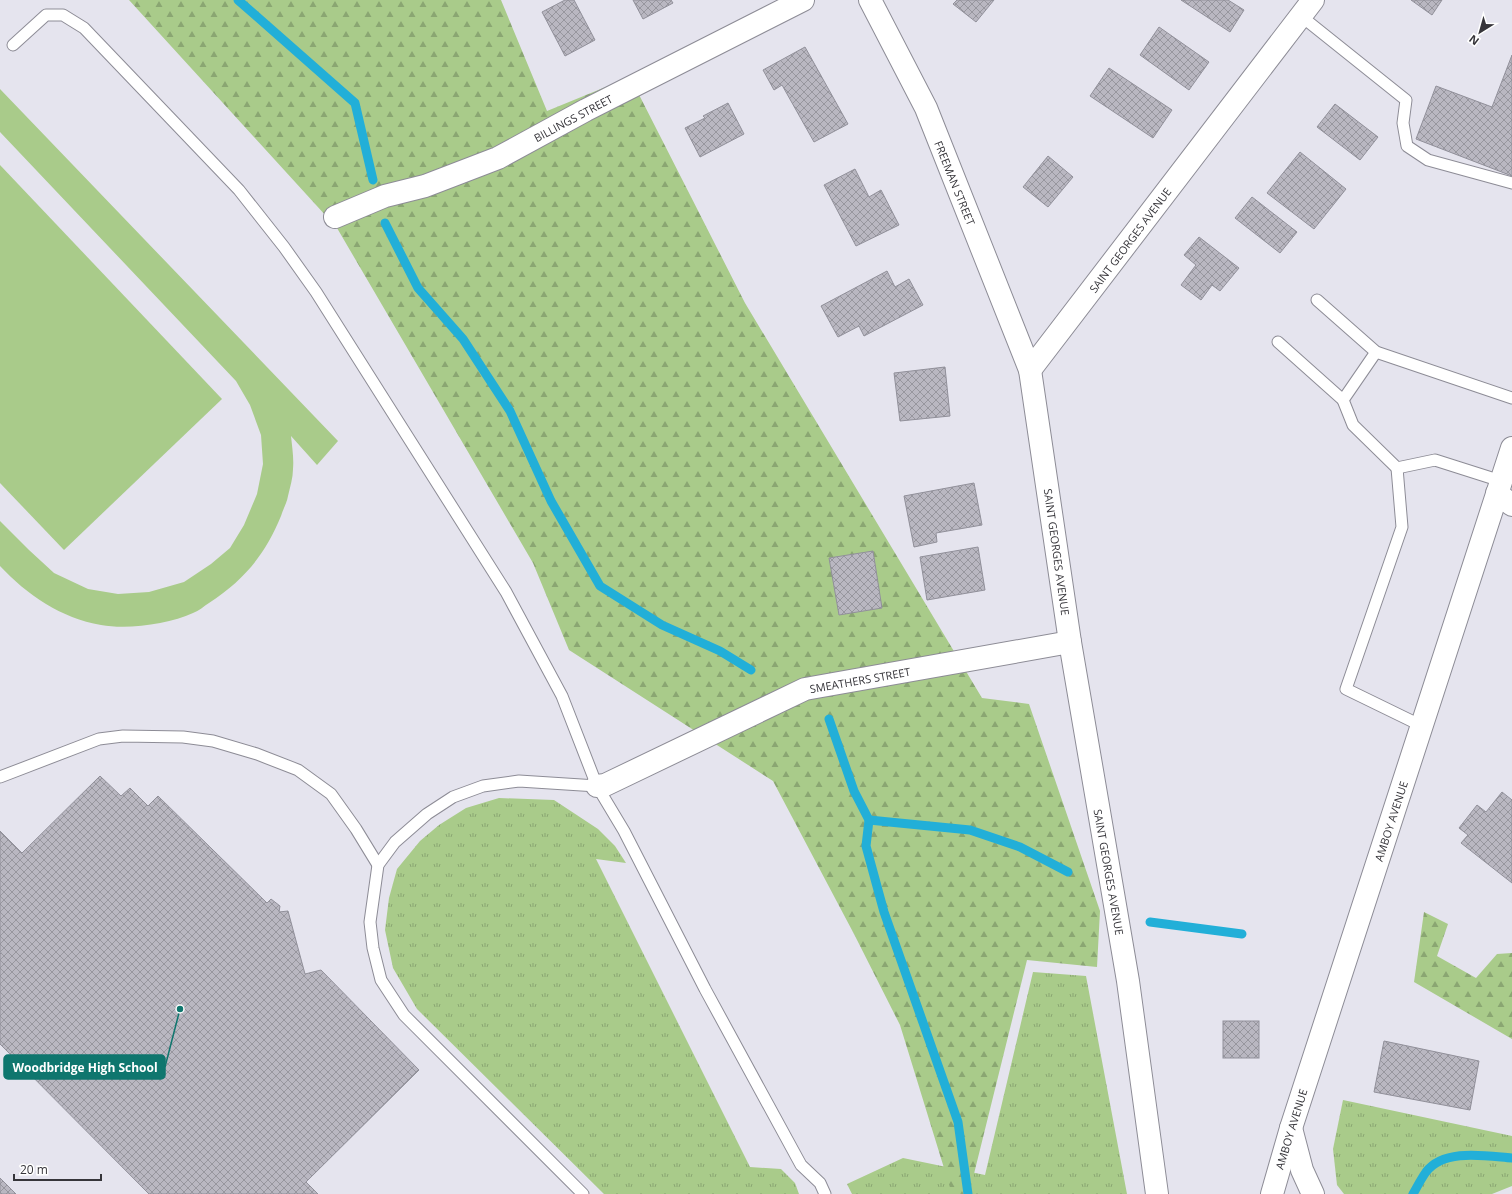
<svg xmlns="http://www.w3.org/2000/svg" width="1512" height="1194" font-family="'Open Sans',sans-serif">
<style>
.grass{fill:url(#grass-tufts)}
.forest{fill:url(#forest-firs)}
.pitch{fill:#a9cb8a}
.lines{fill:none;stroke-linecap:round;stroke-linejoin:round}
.stream{stroke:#22afd8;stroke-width:9}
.building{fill:url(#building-cross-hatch);stroke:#91909a}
.service-casing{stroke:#8d8c96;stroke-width:13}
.minor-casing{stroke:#8d8c96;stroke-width:24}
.secondary-casing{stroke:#8d8c96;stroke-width:24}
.service{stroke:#fff;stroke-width:11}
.minor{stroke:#fff;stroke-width:22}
.secondary{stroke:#fff;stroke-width:22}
.labels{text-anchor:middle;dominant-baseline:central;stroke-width:3;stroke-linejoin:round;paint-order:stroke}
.street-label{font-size:11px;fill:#36353a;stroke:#fff}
.leader{fill:none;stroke:#0f766e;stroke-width:1.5}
.callout-dot{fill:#0f766e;stroke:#fff;stroke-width:1.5}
.callout{fill:#0f766e;stroke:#0f766e;stroke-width:1.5}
.callout-label{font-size:12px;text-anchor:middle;font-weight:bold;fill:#fff}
</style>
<defs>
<pattern id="grass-tufts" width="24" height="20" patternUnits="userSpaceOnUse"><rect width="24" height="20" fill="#a9cb8a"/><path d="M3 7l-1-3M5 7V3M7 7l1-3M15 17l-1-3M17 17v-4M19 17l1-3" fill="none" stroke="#8aa672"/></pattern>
<pattern id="forest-firs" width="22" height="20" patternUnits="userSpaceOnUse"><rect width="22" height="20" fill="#a9cb8a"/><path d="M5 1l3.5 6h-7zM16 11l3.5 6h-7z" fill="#8aa672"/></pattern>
<pattern id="building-cross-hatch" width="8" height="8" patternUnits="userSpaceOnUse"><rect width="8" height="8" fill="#b9b7c1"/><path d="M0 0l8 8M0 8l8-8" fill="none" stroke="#97969e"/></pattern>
</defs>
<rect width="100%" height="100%" fill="#e5e4ee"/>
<g class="grass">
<polygon points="499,798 554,800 598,829 615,846 626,863 596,859 750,1167 781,1169 795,1183 799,1194 604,1194 417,1009 393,968 385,930 389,898 397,869 420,841 439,825 466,808"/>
<polygon points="1033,972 1086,976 1127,1194 852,1194 847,1184 903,1158 985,1175"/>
<polygon points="1343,1100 1512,1136 1512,1186 1492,1194 1344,1194 1337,1185 1333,1149"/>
</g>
<g class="forest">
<polygon points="129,0 501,0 547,111 630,77 745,303 982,698 1029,704 1100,911 1097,967 1027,960 969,1194 952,1194 900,1025 854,934 773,781 569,650 533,563 337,228"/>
<polygon points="1424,912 1448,924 1437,956 1476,978 1497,954 1512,953 1512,1039 1414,982"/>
</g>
<g class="pitch">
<path d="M 0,89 L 338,441 L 317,465 L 291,436 C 292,446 294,458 293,469 C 293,478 290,487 288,496 C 287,503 283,509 281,516 C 265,555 244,580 209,603 C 204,606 199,611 193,613 C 169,624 128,630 101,625 C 61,618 27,595 0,566 L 0,521 L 29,550 L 54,573 L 88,589 L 118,594 L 149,592 L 184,582 L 211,564 L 230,548 L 244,525 L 257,494 L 263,464 L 261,435 L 250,405 L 236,381 L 0,132 Z"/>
<polygon points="0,165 222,399 64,550 0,483"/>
</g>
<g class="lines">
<g class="stream">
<polyline points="238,0 355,103 373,180"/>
<polyline points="385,223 418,288 463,339 510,411 551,501 600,586 662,625 720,651 751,670"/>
<polyline points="829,719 854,791 869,820 866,846 884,912 958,1122 968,1194"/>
<polyline points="869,820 970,830 1020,847 1068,872"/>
<polyline points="1150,922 1242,934"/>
<path d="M 1413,1194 C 1417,1187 1421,1179 1426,1172 C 1444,1148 1486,1156 1512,1158"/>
</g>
</g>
<g class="building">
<polygon points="565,0 574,0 595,40 565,56 542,12"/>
<polygon points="633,0 671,0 673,3 643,19"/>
<polygon points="957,0 994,0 976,22 953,4"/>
<polygon points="1181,0 1228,0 1244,10 1230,32"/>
<polygon points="1411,0 1442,0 1432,15"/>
<polygon points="1159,27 1209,62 1189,90 1140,55"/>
<polygon points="805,47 848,124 814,142 782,85 774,90 763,70"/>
<polygon points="1512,55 1512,176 1416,139 1436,86 1492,107"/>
<polygon points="1109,68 1172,110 1153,138 1090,96"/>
<polygon points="728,103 744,134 700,157 685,128 705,118 703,116"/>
<polygon points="1335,104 1378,137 1360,160 1317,127"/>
<polygon points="1300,152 1346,189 1314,229 1267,193"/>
<polygon points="1048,156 1073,177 1048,207 1023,187"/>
<polygon points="855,169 869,197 881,190 899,225 856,246 824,185"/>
<polygon points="1252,197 1297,232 1280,253 1235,218"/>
<polygon points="1199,237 1239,268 1220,291 1212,285 1201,300 1181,285 1196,265 1184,255"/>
<polygon points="887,271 895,287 909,279 923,305 864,336 859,326 838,337 821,306"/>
<polygon points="945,367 950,416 900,421 894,373"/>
<polygon points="974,483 982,525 936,533 937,542 914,547 904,496"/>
<polygon points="978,547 985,590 927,600 920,557"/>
<polygon points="873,551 882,608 839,615 829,558"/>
<polygon points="100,776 121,796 130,788 148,806 158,796 267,903 271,899 280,906 279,912 288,911 305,974 321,970 419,1070 306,1182 318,1194 149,1194 0,1044 0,954 1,953 0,951 0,831 22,853"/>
<polygon points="1502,792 1512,800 1512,883 1461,843 1468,835 1459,828 1477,805 1486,812"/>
<rect x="1223" y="1021" width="36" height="37"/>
<polygon points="1384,1041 1479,1061 1470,1110 1374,1092"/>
<polygon points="0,1178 16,1194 0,1194"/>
</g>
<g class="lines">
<g class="service-casing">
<g id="service">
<polyline points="1301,16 1406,100 1403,123 1407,146 1428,160 1512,183"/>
<polyline points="13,45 46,15 63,15 84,28 239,190 284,247 316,292 506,592 562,696 597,786 624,831 705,989 801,1165 820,1183 825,1194"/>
<polyline points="1317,300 1376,352 1512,398"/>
<polyline points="1278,342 1343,400 1353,425 1397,468 1435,460 1501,481"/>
<polyline points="1343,400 1376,352"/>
<polyline points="1397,468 1402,527 1346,689 1422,726"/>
<polyline points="0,777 99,739 123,736 183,737 213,741 257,754 298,770 331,794 356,829 378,865"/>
<polyline points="583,1194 404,1015 381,980 373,948 370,922 378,865 395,842 427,814 453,797 483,786 519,781 597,786"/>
</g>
</g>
<g class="minor-casing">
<g id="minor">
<polyline points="870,0 926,108 1030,370 1070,642 1128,981 1157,1194"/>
<polyline points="335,217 385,196 425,186 498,158 586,110 803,0"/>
<polyline points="1030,370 1313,0"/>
<polyline points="1497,493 1512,505"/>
<polyline points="597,786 605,785 805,689 1070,642"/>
</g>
</g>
<g class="secondary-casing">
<g id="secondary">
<polyline points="1291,1128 1302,1170 1313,1194"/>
<polyline points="1272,1194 1291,1128 1512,448"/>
</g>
</g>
<use href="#service" class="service"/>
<use href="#minor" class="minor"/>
<use href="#secondary" class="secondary"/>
</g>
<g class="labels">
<g class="street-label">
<text transform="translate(573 118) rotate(-28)">BILLINGS STREET</text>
<text transform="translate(955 183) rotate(68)">FREEMAN STREET</text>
<text transform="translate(1130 240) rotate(-53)">SAINT GEORGES AVENUE</text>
<text transform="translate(1057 552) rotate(82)">SAINT GEORGES AVENUE</text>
<text transform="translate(860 680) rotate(-10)">SMEATHERS STREET</text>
<text transform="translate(1391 821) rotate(-72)">AMBOY AVENUE</text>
<text transform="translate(1109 872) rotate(80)">SAINT GEORGES AVENUE</text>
<text transform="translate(1291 1129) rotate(-73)">AMBOY AVENUE</text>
</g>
</g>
<path class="leader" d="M180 1009L165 1067"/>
<circle class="callout-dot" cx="180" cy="1009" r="4"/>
<rect class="callout" x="4" y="1055" width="161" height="24" rx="4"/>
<g class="callout-label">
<text x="85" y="1072">Woodbridge High School</text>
</g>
<g transform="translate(1480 32) rotate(217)" stroke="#ffffff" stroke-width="3" paint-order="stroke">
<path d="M0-3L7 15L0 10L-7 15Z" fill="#36353a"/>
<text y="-6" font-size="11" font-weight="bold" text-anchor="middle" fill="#36353a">N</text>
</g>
<path d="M14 1174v6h87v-6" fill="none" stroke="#36353a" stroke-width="2"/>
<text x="20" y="1174" font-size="12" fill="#36353a" stroke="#ffffff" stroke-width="3" paint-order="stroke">20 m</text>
</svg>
